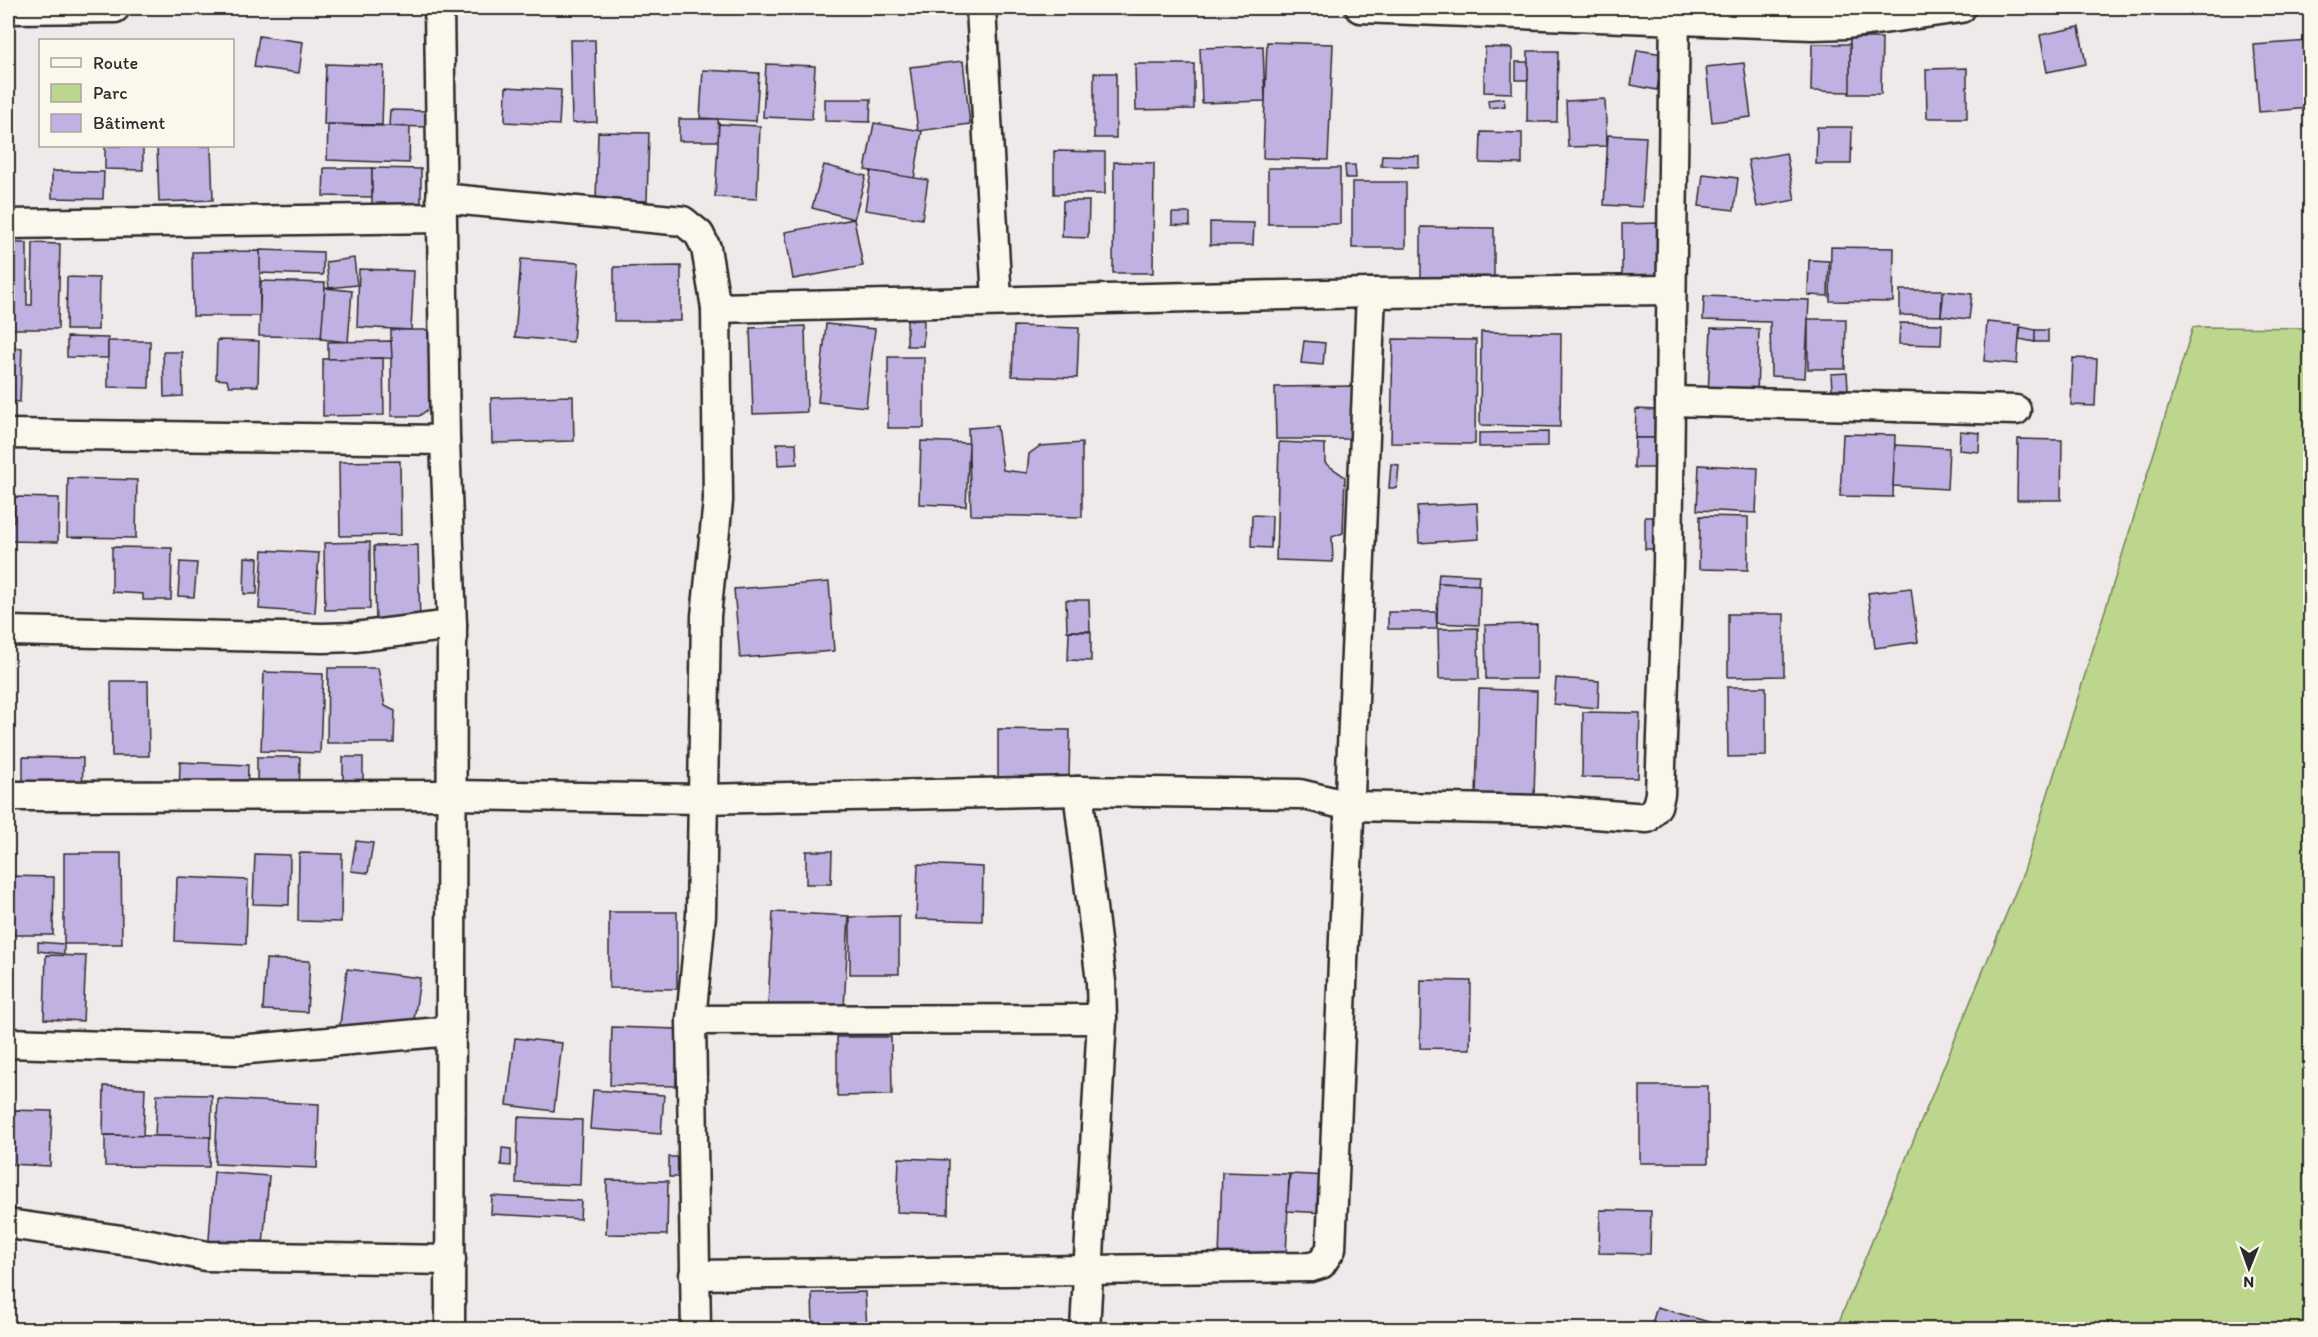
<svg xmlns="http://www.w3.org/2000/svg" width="2318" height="1337" font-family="Itim,sans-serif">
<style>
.green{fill:#bcd68e;stroke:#74805c;stroke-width:1.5}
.building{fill:#c0b1e2;stroke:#2b2b2b;stroke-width:1.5}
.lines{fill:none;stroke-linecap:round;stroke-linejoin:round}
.minor-casing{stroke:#2b2b2b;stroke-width:33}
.minor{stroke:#fbf7ec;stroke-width:28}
</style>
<rect width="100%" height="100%" fill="#efe9ea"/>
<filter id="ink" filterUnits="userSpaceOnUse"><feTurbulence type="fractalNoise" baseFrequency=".0167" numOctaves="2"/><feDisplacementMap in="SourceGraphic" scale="12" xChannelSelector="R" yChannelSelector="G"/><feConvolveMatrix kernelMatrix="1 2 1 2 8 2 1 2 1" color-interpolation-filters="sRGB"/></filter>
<g filter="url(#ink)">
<polygon class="green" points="2193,327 2310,328 2310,1329 1836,1329 2024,871"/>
<g class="building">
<polygon points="2079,27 2086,64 2047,72 2040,35"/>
<polygon points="259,36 303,42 299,73 254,67"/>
<polygon points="1850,38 1882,38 1881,94 1849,94"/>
<polygon points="570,40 595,40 597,122 572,123"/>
<polygon points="2308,41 2310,108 2259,112 2254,45"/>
<polygon points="1267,42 1333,44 1328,160 1263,158"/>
<polygon points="1812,44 1850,44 1850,92 1811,91"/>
<polygon points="1263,46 1265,101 1202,103 1200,48"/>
<polygon points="1485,47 1512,48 1512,93 1484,92"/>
<polygon points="1637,50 1663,54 1657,90 1631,85"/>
<polygon points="1528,51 1558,51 1557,122 1527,122"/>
<polygon points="963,61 970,124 918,131 910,67"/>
<rect x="1516" y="62" width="12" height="18"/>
<polygon points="1744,63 1751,117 1712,122 1706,67"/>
<polygon points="326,64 384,66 382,125 324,124"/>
<polygon points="766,64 815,66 812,119 763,117"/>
<polygon points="1135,64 1194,64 1194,109 1136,110"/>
<polygon points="1967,68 1967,118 1927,118 1926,69"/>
<polygon points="703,70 759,73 756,121 700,118"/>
<rect x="1094" y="73" width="22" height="65"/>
<polygon points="506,87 561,90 559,125 505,122"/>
<polygon points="1504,98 1505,106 1489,108 1488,100"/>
<polygon points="825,99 871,99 870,122 825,121"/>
<polygon points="1605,99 1607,146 1568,147 1566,101"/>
<polygon points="390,110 428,111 428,127 389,126"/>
<polygon points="679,119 718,119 719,141 679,141"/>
<polygon points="874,123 922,131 914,179 865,170"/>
<polygon points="328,124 410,127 409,163 327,160"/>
<polygon points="719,124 760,126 757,199 715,197"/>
<polygon points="1817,127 1852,127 1851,164 1816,164"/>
<polygon points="598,132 649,133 647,201 596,200"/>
<polygon points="1481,132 1522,133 1522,164 1480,163"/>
<polygon points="1608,135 1646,137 1642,207 1604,205"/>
<polygon points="105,146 143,146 143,170 105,169"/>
<polygon points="157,146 211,146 213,200 159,202"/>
<polygon points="1054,151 1105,152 1105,194 1054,194"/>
<polygon points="1786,153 1795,200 1757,207 1748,160"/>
<polygon points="1382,155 1419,156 1419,167 1381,166"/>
<polygon points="1114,162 1154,163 1153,273 1113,273"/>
<polygon points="824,165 866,176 854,219 812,208"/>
<polygon points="1345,165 1355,165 1356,178 1346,178"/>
<polygon points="324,168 372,168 372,197 323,196"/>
<polygon points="372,168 421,169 421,215 372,215"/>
<rect x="1268" y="168" width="72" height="56"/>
<polygon points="52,171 104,172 103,199 52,198"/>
<polygon points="871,171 928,180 922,219 865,210"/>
<polygon points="1703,174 1738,178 1734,210 1699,206"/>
<rect x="1352" y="182" width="54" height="66"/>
<polygon points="1063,201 1089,201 1088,238 1062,237"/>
<polygon points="1172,213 1190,213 1190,226 1172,225"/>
<polygon points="854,219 863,266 793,279 785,232"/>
<polygon points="1210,222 1254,223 1253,245 1210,245"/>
<polygon points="1661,223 1661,277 1622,277 1622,224"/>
<polygon points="1421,227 1494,228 1494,284 1421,283"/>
<polygon points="8,243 27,243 27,305 32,305 33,243 60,244 58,329 8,329"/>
<polygon points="1831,247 1894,248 1893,302 1830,301"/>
<polygon points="260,250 323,252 323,275 259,273"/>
<polygon points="260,251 260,316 193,316 192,252"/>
<polygon points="354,258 357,285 329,288 326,262"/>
<polygon points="521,259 579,263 573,342 515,337"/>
<polygon points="1809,260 1829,261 1828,296 1808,295"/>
<polygon points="681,266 681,321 614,321 614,267"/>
<polygon points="359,269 414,271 411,330 357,327"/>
<polygon points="67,277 99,278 98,330 66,330"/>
<polygon points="261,281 325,283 323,337 259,336"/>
<polygon points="325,288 352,291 348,342 321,339"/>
<polygon points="1900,290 1942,290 1941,316 1900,315"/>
<polygon points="1944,291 1972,294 1969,319 1941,316"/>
<polygon points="1704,296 1809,300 1805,378 1771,376 1770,322 1703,320"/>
<polygon points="1808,319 1846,319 1845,369 1808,369"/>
<polygon points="907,320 924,320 923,346 907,346"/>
<polygon points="1987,322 2020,325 2017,364 1984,361"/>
<polygon points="1900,323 1942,324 1941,345 1899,344"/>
<polygon points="826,324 875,329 866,407 818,402"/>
<polygon points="805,326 807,412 753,414 750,328"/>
<polygon points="1014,326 1079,328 1077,378 1012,376"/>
<polygon points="2021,327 2036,330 2035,342 2019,339"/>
<polygon points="1711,328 1759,329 1757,396 1708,395"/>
<polygon points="391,330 438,330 438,402 419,416 391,416"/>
<rect x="2035" y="330" width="13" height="12"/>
<polygon points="1481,332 1561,333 1560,427 1480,425"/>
<polygon points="67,337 108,338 108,358 67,357"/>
<polygon points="1393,339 1476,340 1475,444 1391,443"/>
<polygon points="217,340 259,341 258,386 229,386 227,380 216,379"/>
<polygon points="108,341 150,341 149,388 108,387"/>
<polygon points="391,341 392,358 328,359 328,342"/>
<polygon points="1304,341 1325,343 1323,365 1301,363"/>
<polygon points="8,347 22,348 20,402 8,401"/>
<polygon points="163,352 182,352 183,396 164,397"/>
<rect x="888" y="357" width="36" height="71"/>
<polygon points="383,358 384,415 323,416 323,359"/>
<polygon points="2073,358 2097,359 2095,406 2071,405"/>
<polygon points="1847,373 1848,389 1832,389 1831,374"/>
<polygon points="1354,386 1355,439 1276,439 1275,387"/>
<polygon points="573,396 574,441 492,443 491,398"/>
<polygon points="1636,409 1656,410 1656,438 1635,438"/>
<polygon points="997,426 1003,470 1027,473 1029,454 1040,446 1082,443 1082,517 971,515 968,428"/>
<polygon points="1960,431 1980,433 1979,452 1959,450"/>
<polygon points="1548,432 1548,446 1479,447 1479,433"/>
<polygon points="1843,434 1895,435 1893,497 1840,496"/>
<polygon points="1635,438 1658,438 1657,468 1634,468"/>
<polygon points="2018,439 2062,440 2061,500 2017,500"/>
<polygon points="921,441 969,443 966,506 919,504"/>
<polygon points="1279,442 1325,444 1325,463 1345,477 1343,533 1332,537 1333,562 1276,560"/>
<polygon points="777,443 796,443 797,464 778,465"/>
<polygon points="1895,445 1949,448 1947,489 1893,486"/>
<polygon points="400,461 401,535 340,536 339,462"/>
<polygon points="1391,464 1399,465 1397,488 1389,488"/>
<polygon points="1699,465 1758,468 1756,513 1697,510"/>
<polygon points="68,478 137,480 136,538 67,537"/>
<polygon points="14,497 59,498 58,542 8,541 8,521 14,521"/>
<polygon points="1477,503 1479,539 1419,543 1417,506"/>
<polygon points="1252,515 1272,516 1271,548 1251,547"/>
<polygon points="1700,516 1748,517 1748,570 1699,569"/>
<rect x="1645" y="517" width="23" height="32"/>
<polygon points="370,542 370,609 325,610 324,543"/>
<polygon points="418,545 420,623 376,624 374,546"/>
<polygon points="112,547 172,548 171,600 143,600 143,594 112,592"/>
<polygon points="263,550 319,553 315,613 259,609"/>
<polygon points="245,557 258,558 257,594 244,594"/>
<polygon points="180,562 197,563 194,597 178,596"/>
<polygon points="1439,573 1479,575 1478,585 1438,583"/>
<polygon points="829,582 834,651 740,658 734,589"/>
<polygon points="1438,583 1480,585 1479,625 1437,623"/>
<polygon points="1911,588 1918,642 1875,648 1868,593"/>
<polygon points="1066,600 1089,600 1090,631 1067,631"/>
<polygon points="1388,612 1436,612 1437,629 1388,629"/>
<polygon points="1728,614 1784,614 1784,676 1728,677"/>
<polygon points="1537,624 1537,679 1486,679 1485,625"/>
<polygon points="1478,628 1479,679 1439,679 1438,629"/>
<polygon points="1069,631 1091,632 1091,661 1068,660"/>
<polygon points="328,668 378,668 385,706 395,711 394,743 327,743"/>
<polygon points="264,672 323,674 320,753 261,751"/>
<polygon points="1556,678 1599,681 1598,708 1554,704"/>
<polygon points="111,681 148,681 149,756 112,756"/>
<polygon points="1727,687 1766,687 1766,756 1728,757"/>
<polygon points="1479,689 1537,691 1534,798 1476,796"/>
<polygon points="1583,712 1640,713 1638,778 1582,777"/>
<polygon points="998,729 1070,730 1069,778 998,778"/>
<polygon points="23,757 83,758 82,802 23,801"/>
<polygon points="257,757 300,757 299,804 257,804"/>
<rect x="343" y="757" width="20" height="26"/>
<polygon points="180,762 248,765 247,804 179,802"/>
<polygon points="356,841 373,843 368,873 351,871"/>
<polygon points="806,851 832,851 831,884 806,884"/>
<polygon points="64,853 121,853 122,944 64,944"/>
<polygon points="299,853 342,854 341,922 298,921"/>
<polygon points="255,854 290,855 289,905 253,904"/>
<polygon points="918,864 983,867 982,921 916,919"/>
<polygon points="8,876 54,877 53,935 8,935"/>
<polygon points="177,877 248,880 246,944 175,941"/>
<polygon points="609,912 677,912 677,989 609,988"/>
<polygon points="773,912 849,916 844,1009 768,1005"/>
<polygon points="899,916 899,974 850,974 850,917"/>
<polygon points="38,942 64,944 64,954 38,951"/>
<polygon points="46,955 86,956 83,1021 44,1019"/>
<polygon points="266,959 310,961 307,1012 263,1010"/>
<polygon points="347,969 420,978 411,1041 339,1032"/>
<polygon points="1421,980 1471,981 1470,1049 1420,1048"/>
<polygon points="612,1027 677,1029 676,1086 610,1085"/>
<polygon points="837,1037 891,1037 892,1095 837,1096"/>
<polygon points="515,1038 562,1043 554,1111 507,1105"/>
<polygon points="104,1086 145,1088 143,1136 103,1135"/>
<rect x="1640" y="1086" width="68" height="77"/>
<polygon points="593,1090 664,1095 661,1134 590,1129"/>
<polygon points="157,1094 212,1095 211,1138 155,1136"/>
<polygon points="218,1099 319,1104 317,1168 215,1164"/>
<polygon points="8,1110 52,1111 50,1166 8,1164"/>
<polygon points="518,1117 582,1120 580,1185 516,1183"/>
<polygon points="105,1135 210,1137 209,1167 105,1166"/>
<polygon points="502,1148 511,1149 511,1166 501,1165"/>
<rect x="669" y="1157" width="28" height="20"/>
<polygon points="899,1158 949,1160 948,1214 897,1212"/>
<polygon points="214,1172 269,1176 262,1257 208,1253"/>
<polygon points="1222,1172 1289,1174 1286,1260 1219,1258"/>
<polygon points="1290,1174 1329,1176 1327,1213 1287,1211"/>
<polygon points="607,1180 668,1181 667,1235 606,1234"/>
<polygon points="492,1196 581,1201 580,1219 491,1214"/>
<polygon points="1600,1210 1651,1211 1650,1254 1599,1253"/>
<polygon points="865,1292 867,1330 813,1330 812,1293"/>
<polygon points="1657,1307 1726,1327 1725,1330 1650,1330"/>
</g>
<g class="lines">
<g class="minor-casing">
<g id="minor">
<polyline points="439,8 445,440 452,625 450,1330"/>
<polyline points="981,8 997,301"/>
<polyline points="1360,8 1813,25 1847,24 1961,8"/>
<polyline points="8,9 115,8"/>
<polyline points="441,198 683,221 699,234 706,248 716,308 718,501 706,616 701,915 691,1020 696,1330"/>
<polyline points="8,224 441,218"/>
<polyline points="716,308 1371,293 1671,290"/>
<polyline points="1670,401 2016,410"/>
<polyline points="8,434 445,440"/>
<polyline points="8,631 323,638 355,637 452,625"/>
<polyline points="1078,791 1101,982 1102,1019 1085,1330"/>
<polyline points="8,796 451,795 702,799 1078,791 1300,794 1350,806 1543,810 1647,818 1657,806 1660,794 1668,566 1675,8"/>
<polyline points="691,1020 1102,1019"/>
<polyline points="8,1043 238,1050 451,1031"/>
<polyline points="8,1224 150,1244 206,1256 451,1260"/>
<polyline points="694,1275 1311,1267 1321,1264 1331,1249 1371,293"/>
</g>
</g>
<use href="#minor" class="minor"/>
</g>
</g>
<rect width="2318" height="1337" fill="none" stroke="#fbf7ec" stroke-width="30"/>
<rect x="15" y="15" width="2288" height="1307" fill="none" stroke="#2b2b2b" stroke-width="2" filter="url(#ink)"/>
<rect x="39" y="39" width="195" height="108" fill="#fbf7ec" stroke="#a8a59f" stroke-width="1.5"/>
<rect x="51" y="58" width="30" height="9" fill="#fbf7ec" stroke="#a8a59f" stroke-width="1.5"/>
<text x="93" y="69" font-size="18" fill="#2b2b2b">Route</text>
<rect x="51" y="84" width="30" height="18" fill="#bcd68e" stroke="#a8a59f" stroke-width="1.5"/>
<text x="93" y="99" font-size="18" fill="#2b2b2b">Parc</text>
<rect x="51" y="114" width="30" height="18" fill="#c0b1e2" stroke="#a8a59f" stroke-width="1.5"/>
<text x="93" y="129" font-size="18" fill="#2b2b2b">Bâtiment</text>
<g transform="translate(2249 1268) rotate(181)" stroke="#fbf7ec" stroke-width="4.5" paint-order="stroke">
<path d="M0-4.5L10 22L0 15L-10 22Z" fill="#2b2b2b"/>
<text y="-9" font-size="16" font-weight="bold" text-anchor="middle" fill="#2b2b2b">N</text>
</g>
</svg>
